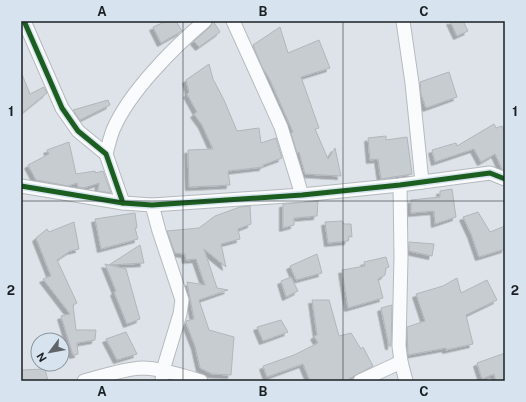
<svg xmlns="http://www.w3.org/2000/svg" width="526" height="402" font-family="'Public Sans',sans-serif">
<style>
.building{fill:#c7ccd1;stroke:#b1b6bb;filter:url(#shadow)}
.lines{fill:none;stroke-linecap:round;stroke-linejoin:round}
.minor-casing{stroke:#b5babf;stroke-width:15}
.minor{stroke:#fafbfc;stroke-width:13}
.cycleway-casing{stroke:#d7e4ef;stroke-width:8}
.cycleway{stroke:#1b5e20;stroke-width:5}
.grid{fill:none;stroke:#1b2024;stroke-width:1;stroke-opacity:0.55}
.neatline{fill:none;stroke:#1b2024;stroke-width:1.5}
.grid-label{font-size:13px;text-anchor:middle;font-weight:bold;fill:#1b2024}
</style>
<defs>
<filter id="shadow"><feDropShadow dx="-3.5" dy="3.5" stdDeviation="0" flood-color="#0004"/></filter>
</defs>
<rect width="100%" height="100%" fill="#dde3e9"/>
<g class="building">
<polygon points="167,21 176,21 182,31 161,43 153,27"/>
<polygon points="213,21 220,32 199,47 194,41 210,27"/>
<polygon points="450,21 463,21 468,31 457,36"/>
<polygon points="280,27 288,53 319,40 330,68 301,77 319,128 315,129 328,159 335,148 341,176 305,174 299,152 297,153 291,133 293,132 269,78 262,67 253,45"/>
<polygon points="209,64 213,79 224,100 237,131 259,128 261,143 276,138 282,158 263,165 263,167 228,171 230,185 189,187 188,150 213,149 202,125 194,114 197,112 187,94 189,92 186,80"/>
<polygon points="21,72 30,94 44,87 47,93 21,114"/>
<polygon points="449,72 457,97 426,108 421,94 420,82"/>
<polygon points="108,100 110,105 80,120 73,110"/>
<polygon points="494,124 496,128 502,126 505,133 505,170 502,169 495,154 481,162 474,149 435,162 432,150 456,143 457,146"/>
<polygon points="386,136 386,140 407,137 412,174 381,179 378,159 370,160 368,138"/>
<polygon points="69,142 76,174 95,171 95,173 103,171 111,193 98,191 99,183 84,188 78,187 77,183 68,186 36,180 28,165 49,154 47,150"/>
<polygon points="452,189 456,217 435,224 434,211 411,213 411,200 440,197 440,191"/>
<polygon points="318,201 317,216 294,218 294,225 283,228 283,204"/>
<polygon points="250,206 251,224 238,229 240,239 221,244 226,267 204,249 217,288 228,290 199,300 209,330 234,337 231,375 212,374 200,368 195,346 186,323 186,321 194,319 187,282 205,285 196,259 186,260 185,254 175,253 167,231 199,228 215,216 240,207"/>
<polygon points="478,212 490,232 505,226 505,249 479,257 471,234 463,217"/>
<polygon points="135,213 137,228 135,228 138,239 101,249 95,219"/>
<polygon points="342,221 344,224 351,224 352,237 349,236 348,241 328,243 325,222"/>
<polygon points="74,222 79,249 70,251 57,260 77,303 73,305 76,330 96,330 95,340 77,343 78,354 73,355 61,316 70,314 43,279 51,276 36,238 47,229 49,232"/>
<polygon points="409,242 434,244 432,256 409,251"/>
<polygon points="140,245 144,263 110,265 126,269 140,319 127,324 114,292 116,291 105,264 109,265"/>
<polygon points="317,254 322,273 296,280 290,266"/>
<polygon points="386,257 389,267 386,268 385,275 378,279 383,298 348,308 342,270 365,266 364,262"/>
<polygon points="291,277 298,291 286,297 281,281"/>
<polygon points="457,278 461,293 487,280 497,300 466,315 473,344 446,350 446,348 408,355 407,327 425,321 416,294 443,286"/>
<polygon points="312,300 329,300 339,336 351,333 361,349 363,347 373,366 345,381 310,381 303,364 267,377 263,366 294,355 318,343 314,336 317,335"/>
<polygon points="392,305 391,346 389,346 381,308"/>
<polygon points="281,320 288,332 263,341 257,327"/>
<polygon points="126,332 137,354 117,360 106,339"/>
<polygon points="505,353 505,381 496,381 494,374 482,379 477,363"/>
<polygon points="45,369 48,381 21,381 21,370"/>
</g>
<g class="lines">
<g class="minor-casing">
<g id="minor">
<polyline points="24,21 62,108 78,131 106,154 123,203"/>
<polyline points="233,21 281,127 302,195"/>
<polyline points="403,21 412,83 422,182"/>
<path d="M 106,154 C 108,146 110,138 113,130 C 129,92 174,47 205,21"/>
<polyline points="400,185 401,257 399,346 401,362 406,381"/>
<polyline points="21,186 123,203 152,205 302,195 400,185 490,173 505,179"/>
<polyline points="152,205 159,231 182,300 180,314 163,370 162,381"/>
<path d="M 84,381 C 103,376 123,369 142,368 C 162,368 182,376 201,381"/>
<polyline points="360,381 401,362"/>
</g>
</g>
<use href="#minor" class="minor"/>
<g class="cycleway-casing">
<g id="cycleway">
<polyline points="24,21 62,108 78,131 106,154 123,203"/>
<polyline points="21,186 123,203 152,205 302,195 400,185 490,173 505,179"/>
</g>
</g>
<use href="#cycleway" class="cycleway"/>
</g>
<path class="grid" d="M 183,21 L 183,381M 343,21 L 343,381M 21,201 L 505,201"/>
<rect width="526" height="402" fill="none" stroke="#d7e4ef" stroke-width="44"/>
<g transform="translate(50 352) rotate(238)"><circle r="19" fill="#d7e4ef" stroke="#8c969e"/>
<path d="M0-3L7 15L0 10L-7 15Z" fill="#5f6469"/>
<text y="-6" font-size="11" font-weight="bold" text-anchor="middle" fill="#1b2024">N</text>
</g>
<rect x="22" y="22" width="482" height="358" class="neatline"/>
<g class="grid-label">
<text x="102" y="16">A</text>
<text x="263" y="16">B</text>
<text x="424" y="16">C</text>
<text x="11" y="116">1</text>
<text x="515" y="116">1</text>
<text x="11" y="295">2</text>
<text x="515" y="295">2</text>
<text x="102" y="396">A</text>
<text x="263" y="396">B</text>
<text x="424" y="396">C</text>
</g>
</svg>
